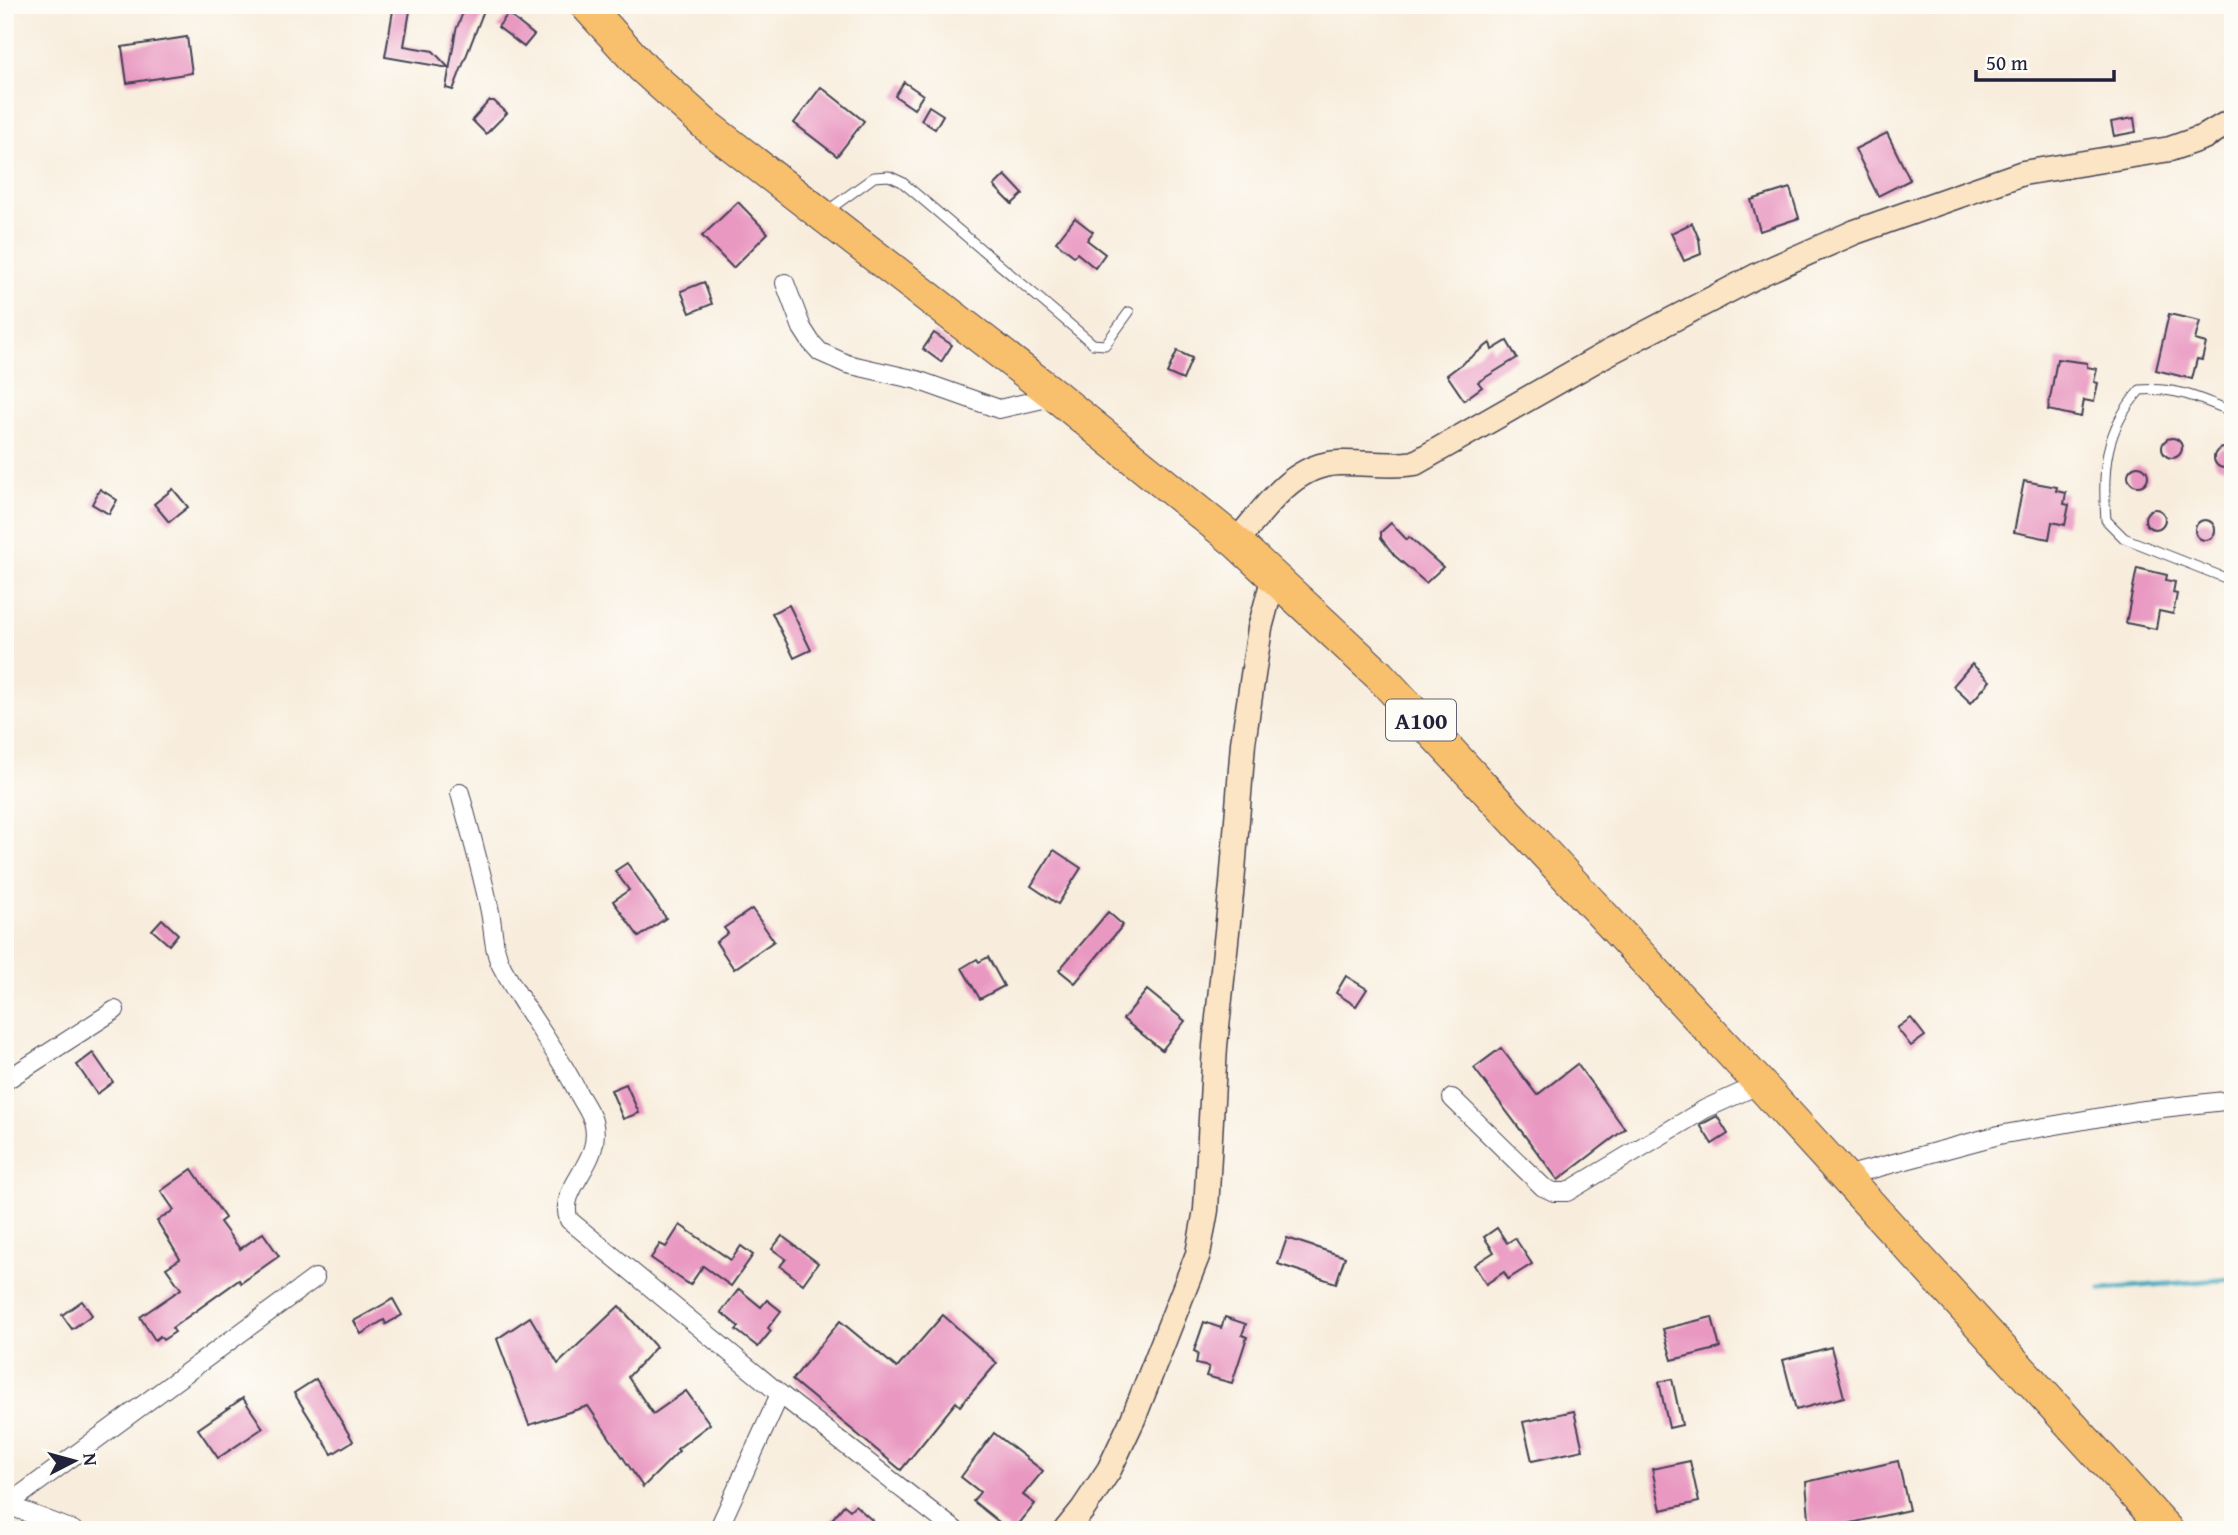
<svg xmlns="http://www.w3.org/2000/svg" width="2238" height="1535" font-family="'Gentium Book Plus',serif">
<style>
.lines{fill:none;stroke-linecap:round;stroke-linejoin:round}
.stream{stroke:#3ea9be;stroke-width:5}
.building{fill:#e998c1}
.lane-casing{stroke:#424053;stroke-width:11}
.street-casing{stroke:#424053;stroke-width:20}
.secondary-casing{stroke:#424053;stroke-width:27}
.highway-casing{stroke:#424053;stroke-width:34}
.lane{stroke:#fff;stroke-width:9}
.street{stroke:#fff;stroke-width:18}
.secondary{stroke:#fce5c4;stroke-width:24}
.highway{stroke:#f8bf6c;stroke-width:32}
.labels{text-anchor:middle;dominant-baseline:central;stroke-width:5;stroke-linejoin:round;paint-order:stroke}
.shield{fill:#fdfcf7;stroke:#646373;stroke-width:2}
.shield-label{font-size:24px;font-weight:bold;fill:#22223b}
</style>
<rect width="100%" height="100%" fill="#fdfcf7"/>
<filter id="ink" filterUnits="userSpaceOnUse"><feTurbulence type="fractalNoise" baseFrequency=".0143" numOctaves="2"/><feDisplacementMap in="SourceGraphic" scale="14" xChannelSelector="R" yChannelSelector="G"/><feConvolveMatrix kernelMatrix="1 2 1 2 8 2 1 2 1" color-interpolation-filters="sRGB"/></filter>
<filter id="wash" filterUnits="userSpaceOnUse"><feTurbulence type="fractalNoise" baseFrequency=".00686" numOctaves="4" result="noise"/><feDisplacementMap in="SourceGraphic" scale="28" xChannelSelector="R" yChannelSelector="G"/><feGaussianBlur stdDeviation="1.57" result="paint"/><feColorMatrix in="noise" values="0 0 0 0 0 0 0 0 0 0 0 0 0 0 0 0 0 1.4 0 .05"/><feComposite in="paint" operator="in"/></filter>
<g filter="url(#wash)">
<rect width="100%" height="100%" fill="#f8eddd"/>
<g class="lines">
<polyline class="stream" points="2101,1289 2233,1279"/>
</g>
<g id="blocks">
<g class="building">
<polygon points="394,5 411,5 404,46 433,51 449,68 385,57"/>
<polygon points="466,5 486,5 453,90 446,88 456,30"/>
<polygon points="508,14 534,35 524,47 498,27"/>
<polygon points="187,37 192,73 127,83 122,47"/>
<polygon points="904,82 923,95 914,109 895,96"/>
<polygon points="821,87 864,121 837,156 794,123"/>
<polygon points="489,101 494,101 507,113 486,134 472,120"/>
<polygon points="929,106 943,115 935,129 921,120"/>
<polygon points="2134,118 2136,132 2114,136 2111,122"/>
<polygon points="1887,133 1910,180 1878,196 1855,149"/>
<polygon points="1005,175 1023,194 1012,204 994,186"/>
<polygon points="1790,188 1799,218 1760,231 1751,200"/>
<polygon points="738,202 768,233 733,268 702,236"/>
<polygon points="1075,218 1093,232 1087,240 1105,254 1095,268 1077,253 1074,256 1056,242"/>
<polygon points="1692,223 1699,239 1701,254 1684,261 1671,233"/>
<polygon points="704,282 712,304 690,313 681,291"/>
<polygon points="2169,314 2200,321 2195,340 2206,343 2202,360 2197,359 2192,379 2156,370"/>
<polygon points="934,333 952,345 941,362 923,349"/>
<polygon points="1507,341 1517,358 1478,382 1482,387 1464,400 1447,375 1490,343 1492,350"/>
<polygon points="1177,351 1192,358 1183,380 1167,373"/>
<polygon points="2057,359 2087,363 2087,367 2097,369 2094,382 2098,383 2094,402 2084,400 2081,417 2048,410"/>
<circle cx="2172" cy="448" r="10"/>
<circle cx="2224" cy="458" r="10"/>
<circle cx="2138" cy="476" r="10"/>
<polygon points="2024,481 2057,487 2056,491 2066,493 2064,504 2069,505 2065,525 2052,522 2049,539 2014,532"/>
<polygon points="100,489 117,500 109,514 92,504"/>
<polygon points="173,489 188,507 169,522 154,504"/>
<circle cx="2155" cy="519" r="10"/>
<circle cx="2205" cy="530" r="10"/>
<polygon points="1391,523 1407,540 1409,537 1443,567 1426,583 1395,556 1381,538 1381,532"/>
<polygon points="2137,568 2167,575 2166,580 2175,582 2173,593 2177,594 2173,614 2159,611 2156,629 2126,623"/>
<polygon points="789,605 811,650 794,658 772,613"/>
<polygon points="1972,664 1990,681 1971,703 1953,686"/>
<polygon points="1054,850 1081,868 1058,904 1031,886"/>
<polygon points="627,863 666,918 639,937 613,901 629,890 615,871"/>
<polygon points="752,909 774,941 734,969 716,942 728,933 724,928"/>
<polygon points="1108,912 1123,925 1075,983 1059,970"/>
<polygon points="162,919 178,934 169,945 152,930"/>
<polygon points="988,957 1004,986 980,999 962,968 977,959 979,962"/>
<polygon points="1346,976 1367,989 1356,1006 1336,993"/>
<polygon points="1147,990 1185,1021 1162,1050 1123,1019"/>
<polygon points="1911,1018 1925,1036 1911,1046 1897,1028"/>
<polygon points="1501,1048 1537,1095 1577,1064 1625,1129 1558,1180 1474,1068"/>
<polygon points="93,1053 113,1082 97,1094 77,1065"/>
<polygon points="626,1084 639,1113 623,1119 611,1090"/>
<polygon points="1717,1116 1728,1134 1712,1144 1700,1125"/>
<polygon points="192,1169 225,1218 220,1222 240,1249 263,1233 279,1256 241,1283 239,1280 172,1328 175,1332 163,1340 160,1336 155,1340 140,1317 181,1289 166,1268 180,1259 157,1221 174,1210 161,1191"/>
<polygon points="680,1225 731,1260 741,1246 753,1255 731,1286 703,1266 690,1285 651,1258 660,1244 666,1247"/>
<polygon points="1497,1228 1507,1243 1515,1238 1532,1264 1508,1279 1504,1272 1486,1284 1474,1265 1494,1252 1484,1237"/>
<polygon points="782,1236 818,1263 803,1284 780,1266 786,1259 772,1249"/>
<polygon points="1287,1238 1345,1257 1336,1283 1278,1264"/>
<polygon points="739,1289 761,1307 767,1300 781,1311 768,1328 771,1331 758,1347 736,1330 739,1327 721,1312"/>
<polygon points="393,1299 402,1315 386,1324 384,1320 361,1334 354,1321"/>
<polygon points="82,1301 92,1315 72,1329 62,1315"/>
<polygon points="619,1306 656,1347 628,1377 653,1414 686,1391 710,1424 677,1449 679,1451 643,1487 588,1406 529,1425 497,1339 530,1317 558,1364"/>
<polygon points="943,1315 997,1363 960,1406 956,1402 901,1470 792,1380 840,1321 897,1368"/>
<polygon points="1225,1317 1246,1324 1242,1335 1247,1337 1232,1383 1206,1376 1209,1367 1196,1364 1198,1353 1194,1351 1204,1322 1221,1328"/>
<polygon points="1712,1317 1720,1348 1672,1360 1663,1329"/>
<polygon points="1831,1347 1844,1397 1796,1410 1783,1360"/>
<polygon points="316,1379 353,1441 332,1454 294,1393"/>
<polygon points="1672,1379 1682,1425 1669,1428 1659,1382"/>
<polygon points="243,1398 263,1428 218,1458 198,1429"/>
<polygon points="1574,1411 1583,1450 1532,1461 1523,1422"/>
<polygon points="994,1433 1043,1471 1023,1495 1035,1504 1014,1530 1009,1530 973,1501 980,1492 961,1477"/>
<polygon points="1690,1461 1699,1502 1661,1510 1652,1469"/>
<polygon points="1898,1461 1909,1510 1820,1530 1810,1530 1806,1482"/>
<polygon points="844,1505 850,1510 855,1505 873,1521 865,1530 823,1530"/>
</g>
</g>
</g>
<g filter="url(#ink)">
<use href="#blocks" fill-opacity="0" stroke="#424053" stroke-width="2"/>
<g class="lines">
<g class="lane-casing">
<g id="lane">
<polyline points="827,211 874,177 889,176 902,182 1093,344 1105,345 1129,312"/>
<path d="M 2233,412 C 2199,398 2177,387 2140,390 C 2105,430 2102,468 2106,520 L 2124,538 L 2233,581"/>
</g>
</g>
<g class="street-casing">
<g id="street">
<polyline points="785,283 802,328 811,342 820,352 847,364 917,380 999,409 1056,396"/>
<path d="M 460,793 C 470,831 481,869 489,907 C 494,928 492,950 503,969 C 526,1012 557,1050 578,1093 C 583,1102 590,1112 593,1121 C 605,1163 556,1187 569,1220 L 780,1394 L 955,1530"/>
<polyline points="5,1081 115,1010"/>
<polyline points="1452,1098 1543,1187 1554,1192 1567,1192 1705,1109 1760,1084"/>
<polyline points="1842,1177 1999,1135 2136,1111 2233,1100"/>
<polyline points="5,1504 73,1530"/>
<polyline points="7,1505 315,1278"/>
<polyline points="718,1530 780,1394"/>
</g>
</g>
<g class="secondary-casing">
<g id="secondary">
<path d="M 1236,542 C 1264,510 1292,464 1339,463 C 1364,462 1390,467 1415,463 L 1606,354 L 1762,273 L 1855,232 L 2023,173 L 2170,149 L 2204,137 L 2233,120"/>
<polyline points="1066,1530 1083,1509 1109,1470 1133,1419 1198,1254 1206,1210 1215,1046 1232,884 1243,743 1260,628 1274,576"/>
</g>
</g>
<g class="highway-casing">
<polyline id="highway" points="586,5 643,68 707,126 1056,396 1236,542 1379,675 1760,1084 2167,1530"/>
</g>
<use href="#lane" class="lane"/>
<use href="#street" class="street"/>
<use href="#secondary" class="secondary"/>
<use href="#highway" class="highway"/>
</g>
</g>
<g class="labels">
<rect class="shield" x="1386" y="699.5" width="70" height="41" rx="5"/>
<g class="shield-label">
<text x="1421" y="720">A100</text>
</g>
</g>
<rect width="2238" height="1535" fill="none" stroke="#fdfcf7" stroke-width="28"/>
<g transform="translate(74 1461) rotate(84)" stroke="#fdfcf7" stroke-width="5" paint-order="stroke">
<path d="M0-5L12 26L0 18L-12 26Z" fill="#22223b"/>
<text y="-10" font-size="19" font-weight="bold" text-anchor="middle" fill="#22223b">N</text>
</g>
<path d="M1976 70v10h138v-10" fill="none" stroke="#22223b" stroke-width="3.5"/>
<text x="1986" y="70" font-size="21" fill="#22223b" stroke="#fdfcf7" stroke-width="5" paint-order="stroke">50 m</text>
</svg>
